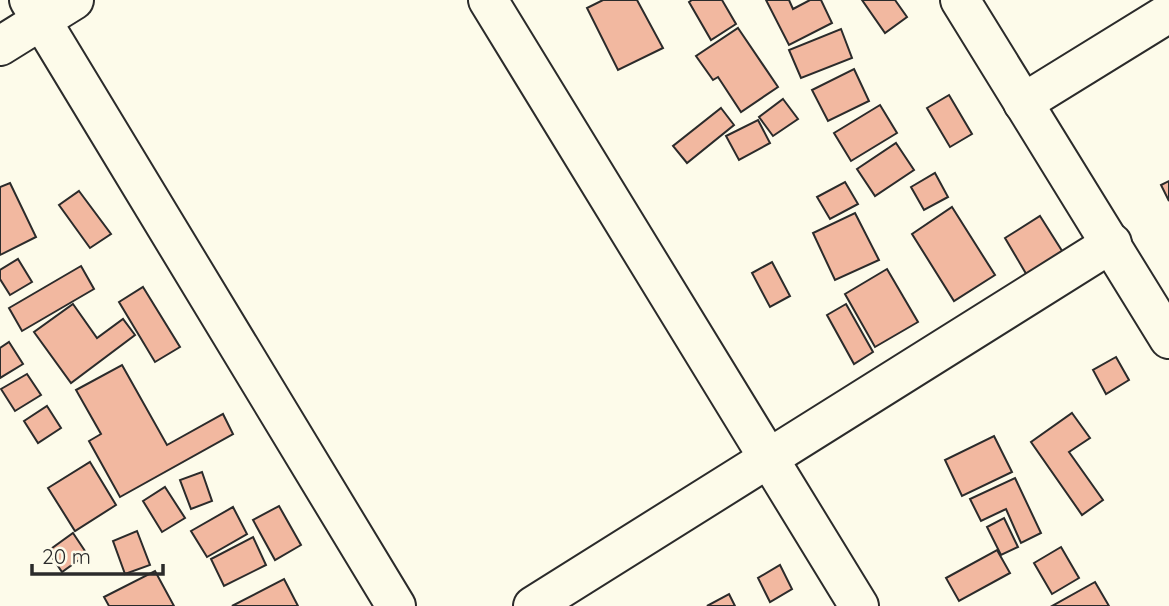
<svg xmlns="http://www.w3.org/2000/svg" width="1169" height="606" font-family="Quicksand,sans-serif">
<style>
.building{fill:#f2b8a0;stroke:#2b2b2b;stroke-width:2}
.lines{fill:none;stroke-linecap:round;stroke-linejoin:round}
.minor-casing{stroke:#2b2b2b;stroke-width:42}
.minor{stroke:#fdfbea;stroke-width:38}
</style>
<rect width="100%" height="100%" fill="#fdfbea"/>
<g class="building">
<polygon points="603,0 637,0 663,48 618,70 587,8"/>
<polygon points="692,0 722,0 736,24 711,40 689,2"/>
<polygon points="766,0 789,0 793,9 810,0 821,0 832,23 789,45"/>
<polygon points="862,0 895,0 907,17 885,33"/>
<polygon points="738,28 778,87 741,112 718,77 713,80 696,56"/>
<polygon points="841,29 852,58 801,78 789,50"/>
<polygon points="854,69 869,101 828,121 812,90"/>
<polygon points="949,95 972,134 950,147 927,108"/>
<polygon points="783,99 798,119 773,136 759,117"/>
<polygon points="880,105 897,133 851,161 834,133"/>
<polygon points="721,108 734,125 687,163 673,146"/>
<polygon points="758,120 770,143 739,160 726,136"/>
<polygon points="896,143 914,170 875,196 857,169"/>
<polygon points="935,173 948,197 924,210 911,187"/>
<polygon points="1169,181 1169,201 1161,185"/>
<polygon points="845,182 858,204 830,219 817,197"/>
<polygon points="10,183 36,237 0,255 0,187"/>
<polygon points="79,191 111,234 90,248 59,205"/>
<polygon points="952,207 995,275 954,301 912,234"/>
<polygon points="855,213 879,260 835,280 813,233"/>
<polygon points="1040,216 1064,254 1028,277 1005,238"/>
<polygon points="18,259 32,282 10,295 0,279 0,270"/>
<polygon points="772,262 790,296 770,307 752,273"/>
<polygon points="81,266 94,289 22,331 9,308"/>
<polygon points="887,269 918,322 875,347 845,294"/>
<polygon points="143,287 180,347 155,362 119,302"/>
<polygon points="73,304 97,338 123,319 135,335 71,383 34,332"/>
<polygon points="846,304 873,352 854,364 827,315"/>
<polygon points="9,342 23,364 0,378 0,348"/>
<polygon points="1116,357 1129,380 1106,394 1093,370"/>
<polygon points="122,365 167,445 223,414 233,434 120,497 89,441 101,434 76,390"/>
<polygon points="27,374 41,395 15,411 1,389"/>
<polygon points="47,406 61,428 38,443 24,421"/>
<polygon points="1072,413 1090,438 1069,452 1103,500 1082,515 1031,442"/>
<polygon points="994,436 1012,472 962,496 945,460"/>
<polygon points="90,462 116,505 75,531 48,488"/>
<polygon points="202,472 212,501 191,509 180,480"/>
<polygon points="1015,478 1041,533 1021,543 1006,509 981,521 970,499"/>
<polygon points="165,487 185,518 162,532 143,501"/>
<polygon points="279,506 301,545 275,560 253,520"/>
<polygon points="233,507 247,534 207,557 191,531"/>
<polygon points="1004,518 1018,547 1001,555 987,527"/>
<polygon points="137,531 150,565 125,574 113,541"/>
<polygon points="73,533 87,554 62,572 48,551"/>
<polygon points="253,537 266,565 224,586 211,559"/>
<polygon points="1061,547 1079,578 1052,594 1034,563"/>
<polygon points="997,550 1010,573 959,601 946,578"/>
<polygon points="780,565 792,589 770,602 758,578"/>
<polygon points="155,571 174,606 109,606 104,597"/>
<polygon points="284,579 298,606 232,606"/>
<polygon points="1095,582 1109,606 1052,606"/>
<polygon points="729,594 735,606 707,606"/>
</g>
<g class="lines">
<g class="minor-casing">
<g id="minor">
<polyline points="29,0 396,606"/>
<polyline points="488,0 859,606"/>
<polyline points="960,0 1169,339"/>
<polyline points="0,46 74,0"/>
<polyline points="1023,103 1169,13"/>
<polyline points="533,606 1112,243"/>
</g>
</g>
<use href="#minor" class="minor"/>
</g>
<path d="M32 564v10h131v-10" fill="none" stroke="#2b2b2b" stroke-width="3.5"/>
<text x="42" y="564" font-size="21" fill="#2b2b2b" stroke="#fdfbea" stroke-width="5" paint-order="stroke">20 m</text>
</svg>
